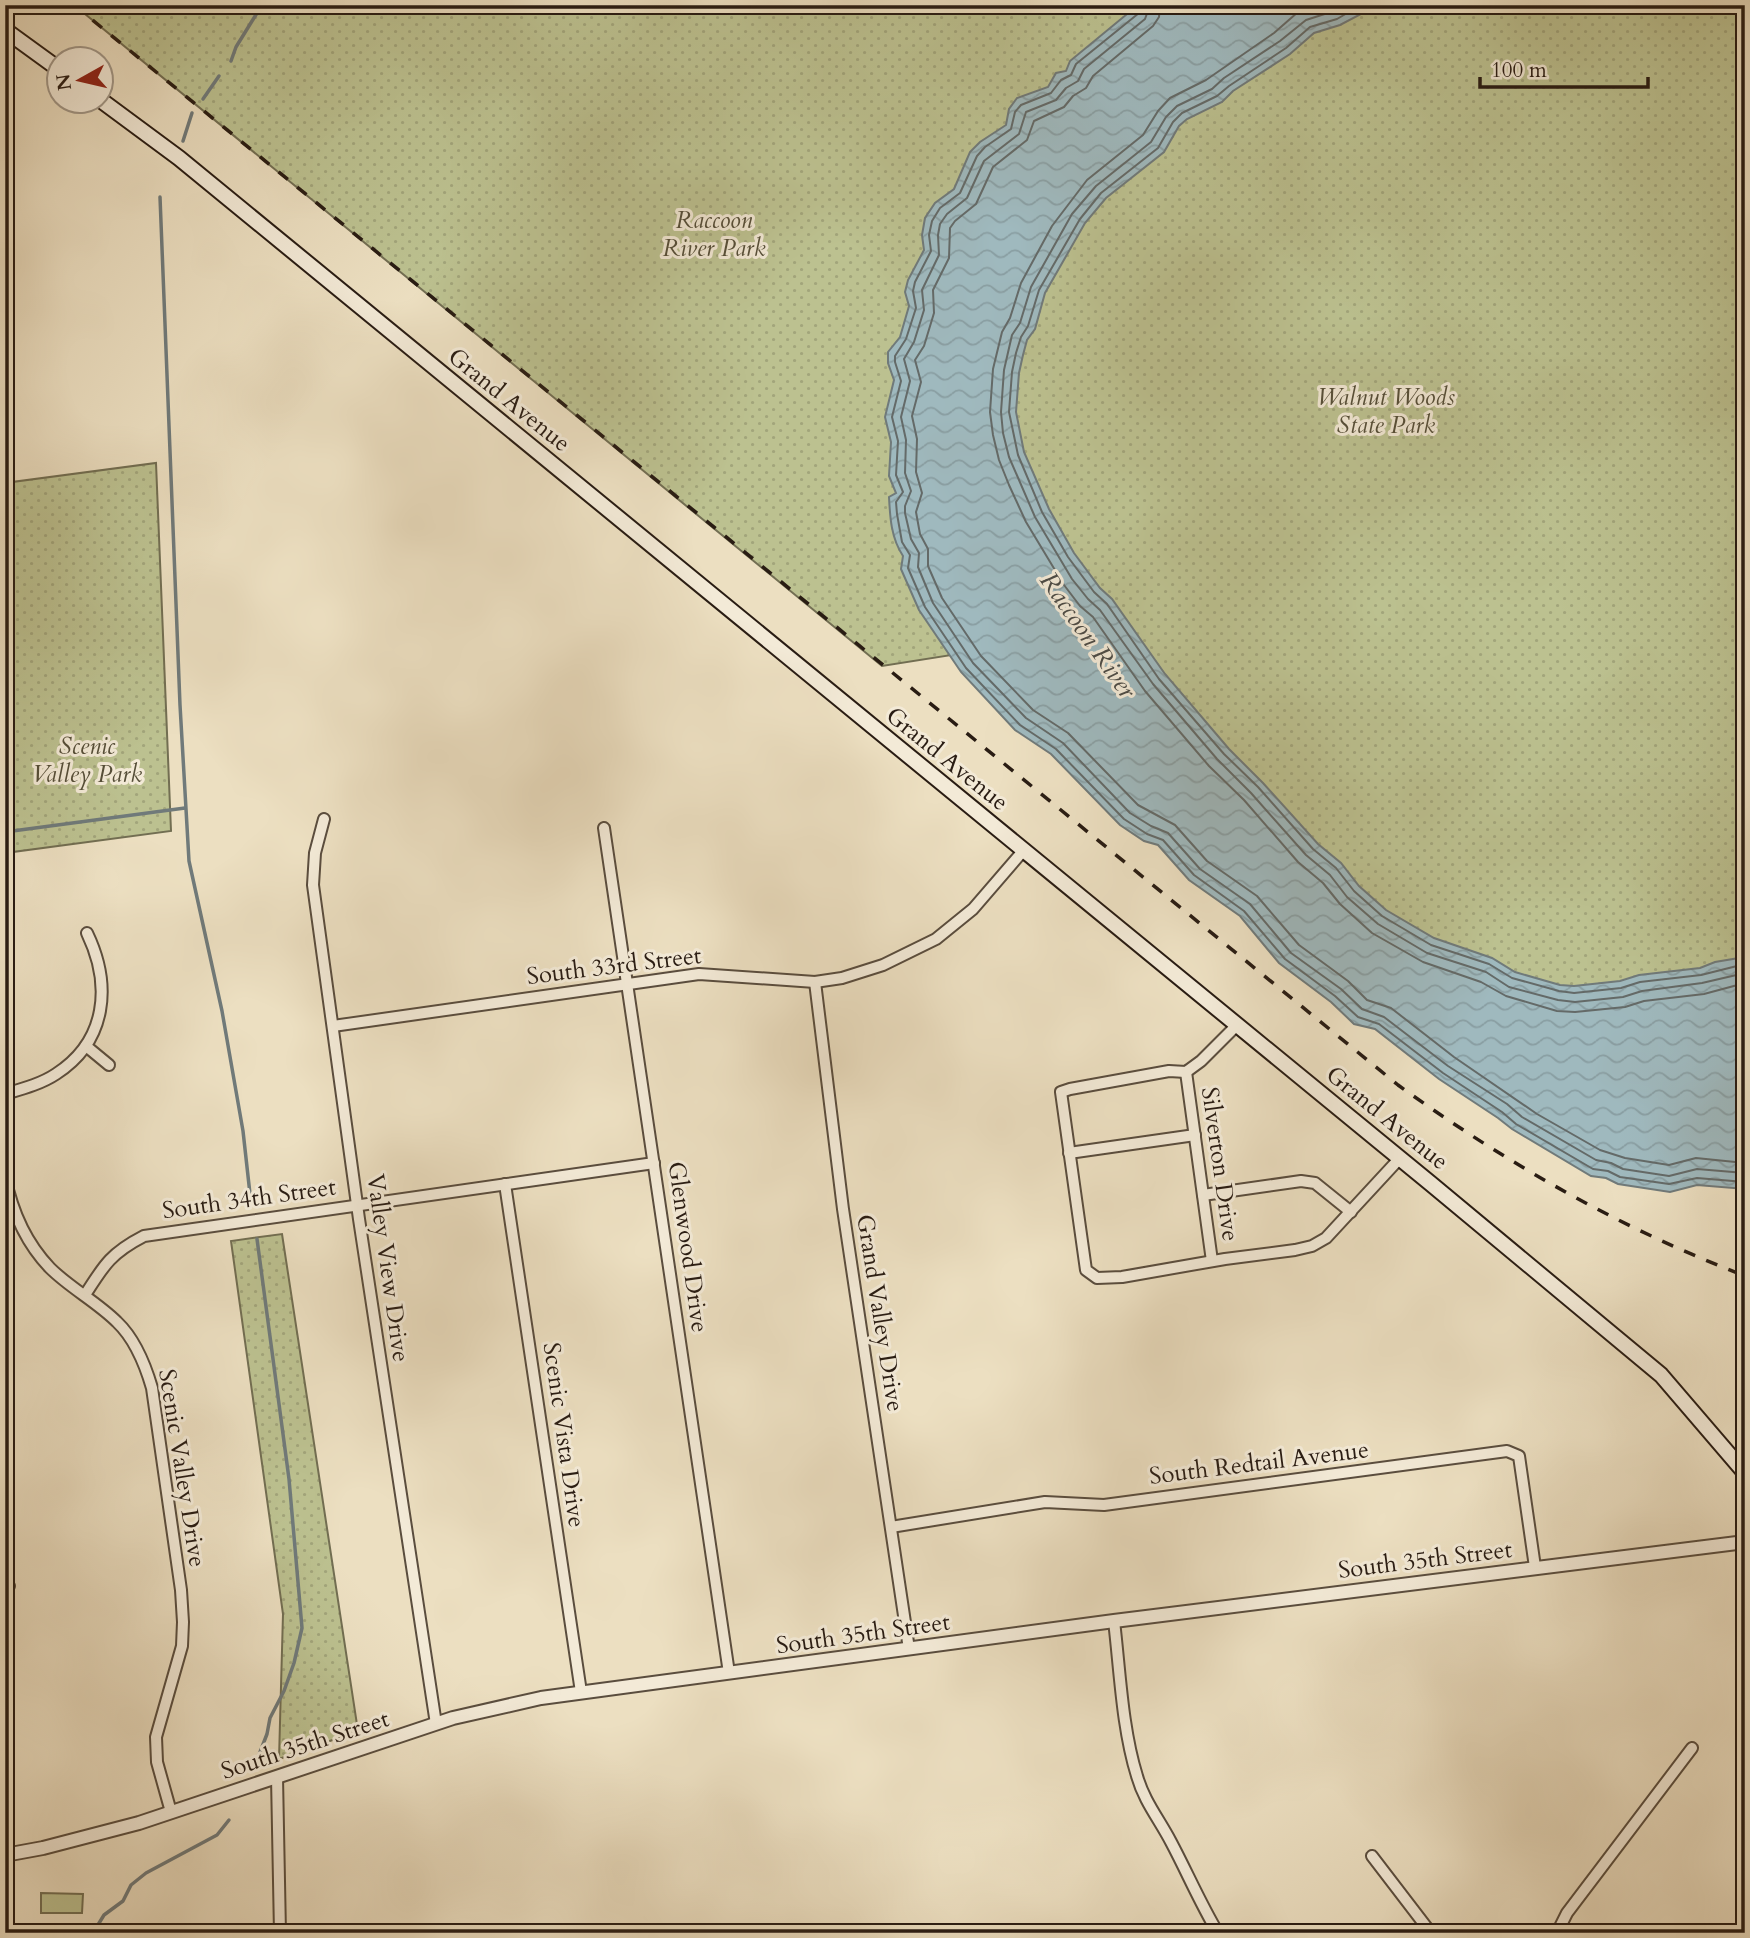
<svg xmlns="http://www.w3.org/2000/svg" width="1750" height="1938" font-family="Cardo,serif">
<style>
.green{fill:#bcc190;stroke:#726e52;stroke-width:2}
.park{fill:url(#park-dots);stroke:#726e52;stroke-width:2}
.water{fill:url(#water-waves);stroke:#707a7a;stroke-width:2}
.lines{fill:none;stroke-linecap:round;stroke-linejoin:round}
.shore{stroke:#646a68;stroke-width:2}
.stream{stroke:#707a7a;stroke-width:3.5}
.minor-casing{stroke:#5a4d3e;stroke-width:14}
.tertiary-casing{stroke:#5a4d3e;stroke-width:16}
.secondary-casing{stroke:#291c13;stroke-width:18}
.minor{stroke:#f3ead7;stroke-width:10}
.tertiary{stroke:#f3ead7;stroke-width:12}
.secondary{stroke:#f3ead7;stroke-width:14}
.rail{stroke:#291c13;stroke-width:3.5;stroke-dasharray:12 12;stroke-linecap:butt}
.labels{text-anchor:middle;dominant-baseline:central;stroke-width:6;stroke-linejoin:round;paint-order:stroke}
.park-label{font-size:24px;font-style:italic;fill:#554e38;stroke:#f3ead7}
.street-label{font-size:24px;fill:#291c13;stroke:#f3ead7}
.water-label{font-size:26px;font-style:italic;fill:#4c4b46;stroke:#f3ead7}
</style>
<defs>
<pattern id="park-dots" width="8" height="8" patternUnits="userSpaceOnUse" patternTransform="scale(1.75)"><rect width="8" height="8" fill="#bcc190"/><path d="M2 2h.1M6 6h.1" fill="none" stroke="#a2a57b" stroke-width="1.8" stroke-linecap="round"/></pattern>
<pattern id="water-waves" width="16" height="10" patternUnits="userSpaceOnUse" patternTransform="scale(1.75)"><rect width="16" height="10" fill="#9fb9be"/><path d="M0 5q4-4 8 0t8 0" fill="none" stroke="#899ea2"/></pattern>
</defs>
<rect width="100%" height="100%" fill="#ecdfc1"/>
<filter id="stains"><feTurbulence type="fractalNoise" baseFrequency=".00286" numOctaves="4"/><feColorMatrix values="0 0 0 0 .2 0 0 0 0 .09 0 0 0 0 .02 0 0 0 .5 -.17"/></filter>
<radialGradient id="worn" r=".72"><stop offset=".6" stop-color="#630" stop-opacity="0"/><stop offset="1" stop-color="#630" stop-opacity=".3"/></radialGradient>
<polygon class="green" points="41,1893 83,1894 82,1913 41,1913"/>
<g class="park">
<polygon points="74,5 1194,5 1027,122 996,648 882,666"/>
<polygon points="1345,5 1745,5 1745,1012 1477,1019 1083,616 994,378 1009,283 1162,123"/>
<polygon points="156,463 171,831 5,853 5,483"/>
<polygon points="282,1234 358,1731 279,1759 283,1614 231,1241"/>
</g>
<path class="water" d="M 1138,5 L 1372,5 L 1363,13 L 1340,25 L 1314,33 L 1290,54 L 1233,91 L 1222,102 L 1187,119 L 1179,126 L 1164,152 L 1106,198 L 1085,223 L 1045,293 L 1035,329 L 1027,340 L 1023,355 L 1019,373 L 1016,412 L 1024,452 L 1049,509 L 1074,553 L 1100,588 L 1112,599 L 1165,674 L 1229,749 L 1263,783 L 1318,844 L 1341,863 L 1359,886 L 1386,910 L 1434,938 L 1492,958 L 1515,972 L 1560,985 L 1574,986 L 1620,981 L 1639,975 L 1700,968 L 1715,962 L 1745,957 L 1745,1189 L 1697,1185 L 1670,1192 L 1618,1184 L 1606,1178 L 1591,1176 L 1512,1129 L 1498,1118 L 1439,1079 L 1375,1029 L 1354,1024 L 1331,1002 L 1279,963 L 1240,916 L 1189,880 L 1158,845 L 1144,841 L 1120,825 L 1051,754 L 1015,730 L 961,672 L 919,610 L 901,569 L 903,556 C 891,538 890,517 889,497 L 896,493 L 889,476 L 891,442 L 885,417 L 894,380 L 888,363 L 888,352 L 900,337 L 909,306 L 905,292 L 908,280 L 924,250 L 922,235 L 925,218 L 935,203 L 954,189 L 970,152 L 980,142 L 1006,125 L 1009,109 L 1017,98 L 1048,87 L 1056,73 L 1066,71 L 1070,61 Z"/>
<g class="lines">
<g class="shore">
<polyline points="1141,5 1139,13 1076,64 1071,75 1061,80 1051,93 1021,105 1015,112 1011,129 985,147 977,156 960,193 940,208 932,221 929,235 931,251 915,282 913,291 916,308 906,339 895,356 895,362 901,381 892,417 898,441 896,475 903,492 896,502 897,514 902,542 910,555 908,568 925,607 966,668 1020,725 1056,749 1124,819 1147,834 1163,840 1194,875 1244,911 1285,959 1335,996 1358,1017 1379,1024 1443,1073 1502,1112 1516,1124 1593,1169 1608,1171 1620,1177 1669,1184 1697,1178 1745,1182"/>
<polyline points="1150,5 1145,19 1084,69 1078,81 1066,88 1056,100 1026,112 1019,134 984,161 967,198 947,214 940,224 938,235 939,255 922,290 924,310 914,342 904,359 910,381 901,417 906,440 905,473 911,491 905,506 905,513 911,539 919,553 918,567 933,603 973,663 1026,718 1063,743 1130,813 1151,826 1168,833 1200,869 1250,904 1291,953 1341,989 1362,1009 1384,1017 1448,1066 1507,1104 1522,1117 1596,1160 1611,1163 1623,1169 1669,1176 1697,1169 1745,1173"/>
<polyline points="1160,5 1159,17 1153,26 1093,76 1086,88 1073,96 1064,107 1034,121 1027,140 993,167 976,204 955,221 950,228 949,258 933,290 934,313 924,346 915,360 921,382 912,416 917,439 916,472 922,493 916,512 920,534 928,549 928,566 942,598 981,656 1033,710 1068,733 1138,805 1175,825 1207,861 1257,896 1299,945 1348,981 1367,1000 1391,1008 1454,1057 1537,1114 1600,1150 1625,1158 1669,1165 1696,1158 1745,1163"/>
<polyline points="1315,5 1298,12 1274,33 1206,80 1170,98 1158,111 1143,135 1087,180 1052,226 1021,283 1010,318 1002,332 993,369 990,412 993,435 999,460 1009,485 1026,522 1064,585 1080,606 1093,617 1145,691 1209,766 1244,800 1298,862 1323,883 1340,904 1372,933 1423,962 1481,982 1506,996 1557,1011 1575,1012 1625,1007 1644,1001 1704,994 1745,983"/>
<polyline points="1343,5 1334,11 1306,20 1280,41 1224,78 1212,89 1177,106 1166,117 1151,142 1096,186 1072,214 1031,287 1020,323 1012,335 1004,370 1001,412 1003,433 1009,457 1019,480 1035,517 1072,579 1088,599 1100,610 1153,684 1217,759 1251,793 1306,855 1330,875 1347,897 1378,924 1427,953 1486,972 1509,987 1558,1000 1575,1002 1623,997 1642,991 1702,983 1745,973"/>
<polyline points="1361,5 1337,19 1310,27 1286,48 1229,86 1217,96 1182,113 1173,122 1158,148 1101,193 1080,219 1039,290 1028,326 1021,337 1016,353 1012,372 1009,412 1018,455 1042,512 1068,557 1094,592 1107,604 1159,679 1224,754 1258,787 1313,849 1336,868 1354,891 1382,916 1431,945 1489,964 1512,978 1559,991 1574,993 1621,988 1640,982 1701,975 1745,964"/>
</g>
<g class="stream">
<polyline points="231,61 236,47 262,5"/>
<polyline points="203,99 219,76"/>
<polyline points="183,141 192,113"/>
<polyline points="160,197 180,705 189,861 222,1011 243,1131 251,1203"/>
<polyline points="5,832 185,808"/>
<polyline points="255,1765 267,1734 270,1718 284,1691 294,1663 302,1628 289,1479 257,1239"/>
<polyline points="93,1933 104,1915 123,1901 131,1885 146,1873 217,1835 229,1820"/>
</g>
<g class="minor-casing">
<g id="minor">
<polyline points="324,819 315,853 313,885 359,1219 436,1724"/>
<polyline points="604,828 729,1673"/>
<polyline points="815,982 843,1209 909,1649"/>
<polyline points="1237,1025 1201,1061 1186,1072 1169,1071 1070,1089 1061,1092 1086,1270 1097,1278 1122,1277 1225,1259 1295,1250 1312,1246 1326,1238 1400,1158"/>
<polyline points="333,1026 699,974 815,982 842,978 883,965 936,939 973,909 1023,851"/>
<polyline points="86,1046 109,1065"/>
<polyline points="1186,1072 1212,1261"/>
<path d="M 5,1094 C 22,1089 41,1084 56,1074 C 107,1041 112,985 87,933"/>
<polyline points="1069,1153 1195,1135"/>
<path d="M 5,1177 C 12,1211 25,1242 50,1268 C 70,1288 97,1302 117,1322 C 135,1339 145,1364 152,1388 L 181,1590 L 183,1622 L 182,1646 L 156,1737 L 157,1762 L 171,1812"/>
<polyline points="505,1184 581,1692"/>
<polyline points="1203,1195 1301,1181 1315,1183 1351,1212"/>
<path d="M 85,1295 C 104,1265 111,1253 144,1236 L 654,1163"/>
<polyline points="891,1527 1045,1502 1104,1505 1507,1451 1519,1456 1535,1567"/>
<polyline points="5,1587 9,1586"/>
<path d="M 1114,1621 C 1120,1671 1122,1728 1137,1776 C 1144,1801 1159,1819 1171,1842 C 1187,1872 1200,1903 1218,1933"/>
<polyline points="277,1777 280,1933"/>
<polyline points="1372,1856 1431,1933"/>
<polyline points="1557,1933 1567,1913 1692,1748"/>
</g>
</g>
<g class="tertiary-casing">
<polyline id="tertiary" points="5,1855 43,1848 139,1823 453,1718 541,1698 1114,1621 1745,1542"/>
</g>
<g class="secondary-casing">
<g id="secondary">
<polyline points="5,30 60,70"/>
<polyline points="102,101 179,158 1430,1183 1661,1375 1745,1473"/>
</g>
</g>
<use href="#minor" class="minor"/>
<use href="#tertiary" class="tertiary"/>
<use href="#secondary" class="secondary"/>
<path class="rail" d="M 74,5 L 1398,1085 C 1506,1163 1620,1228 1745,1276"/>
</g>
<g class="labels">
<g class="park-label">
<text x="714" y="220">Raccoon<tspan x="714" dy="28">River Park</tspan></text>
<text x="1386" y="397">Walnut Woods<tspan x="1386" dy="28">State Park</tspan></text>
<text x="87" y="746">Scenic<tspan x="87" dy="28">Valley Park</tspan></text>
</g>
<g class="street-label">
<text transform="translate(509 400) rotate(39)">Grand Avenue</text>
<text transform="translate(947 759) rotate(39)">Grand Avenue</text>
<text transform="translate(614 966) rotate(-7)">South 33rd Street</text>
<text transform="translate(1387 1118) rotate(39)">Grand Avenue</text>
<text transform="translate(1220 1164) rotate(82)">Silverton Drive</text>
<text transform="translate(249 1199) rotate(-8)">South 34th Street</text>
<text transform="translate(688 1247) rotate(82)">Glenwood Drive</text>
<text transform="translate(388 1268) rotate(82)">Valley View Drive</text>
<text transform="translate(880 1313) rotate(81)">Grand Valley Drive</text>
<text transform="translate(564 1435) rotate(82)">Scenic Vista Drive</text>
<text transform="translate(1259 1463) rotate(-7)">South Redtail Avenue</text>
<text transform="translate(182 1468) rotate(81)">Scenic Valley Drive</text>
<text transform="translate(1425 1560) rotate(-7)">South 35th Street</text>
<text transform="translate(863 1634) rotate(-8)">South 35th Street</text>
<text transform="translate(305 1745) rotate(-18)">South 35th Street</text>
</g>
<g class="water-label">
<text transform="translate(1088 635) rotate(55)">Raccoon River</text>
</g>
</g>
<rect width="1750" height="1938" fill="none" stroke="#ecdfc1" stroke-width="28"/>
<rect x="7" y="7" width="1736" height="1924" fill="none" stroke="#291c13" stroke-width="3.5"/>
<rect x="14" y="14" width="1722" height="1910" fill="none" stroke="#291c13" stroke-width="2"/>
<g transform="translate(80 80) rotate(262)"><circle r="33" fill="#f3ead7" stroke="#a29889" stroke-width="2"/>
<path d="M0-5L12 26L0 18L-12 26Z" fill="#8f2418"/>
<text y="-10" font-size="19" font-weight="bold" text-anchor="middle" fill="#291c13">N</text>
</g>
<path d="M1480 77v10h168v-10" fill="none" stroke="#291c13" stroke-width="3.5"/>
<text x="1491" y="77" font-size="21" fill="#291c13" stroke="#f3ead7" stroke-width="5" paint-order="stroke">100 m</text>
<rect width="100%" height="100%" filter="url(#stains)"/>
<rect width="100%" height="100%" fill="url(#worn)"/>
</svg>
